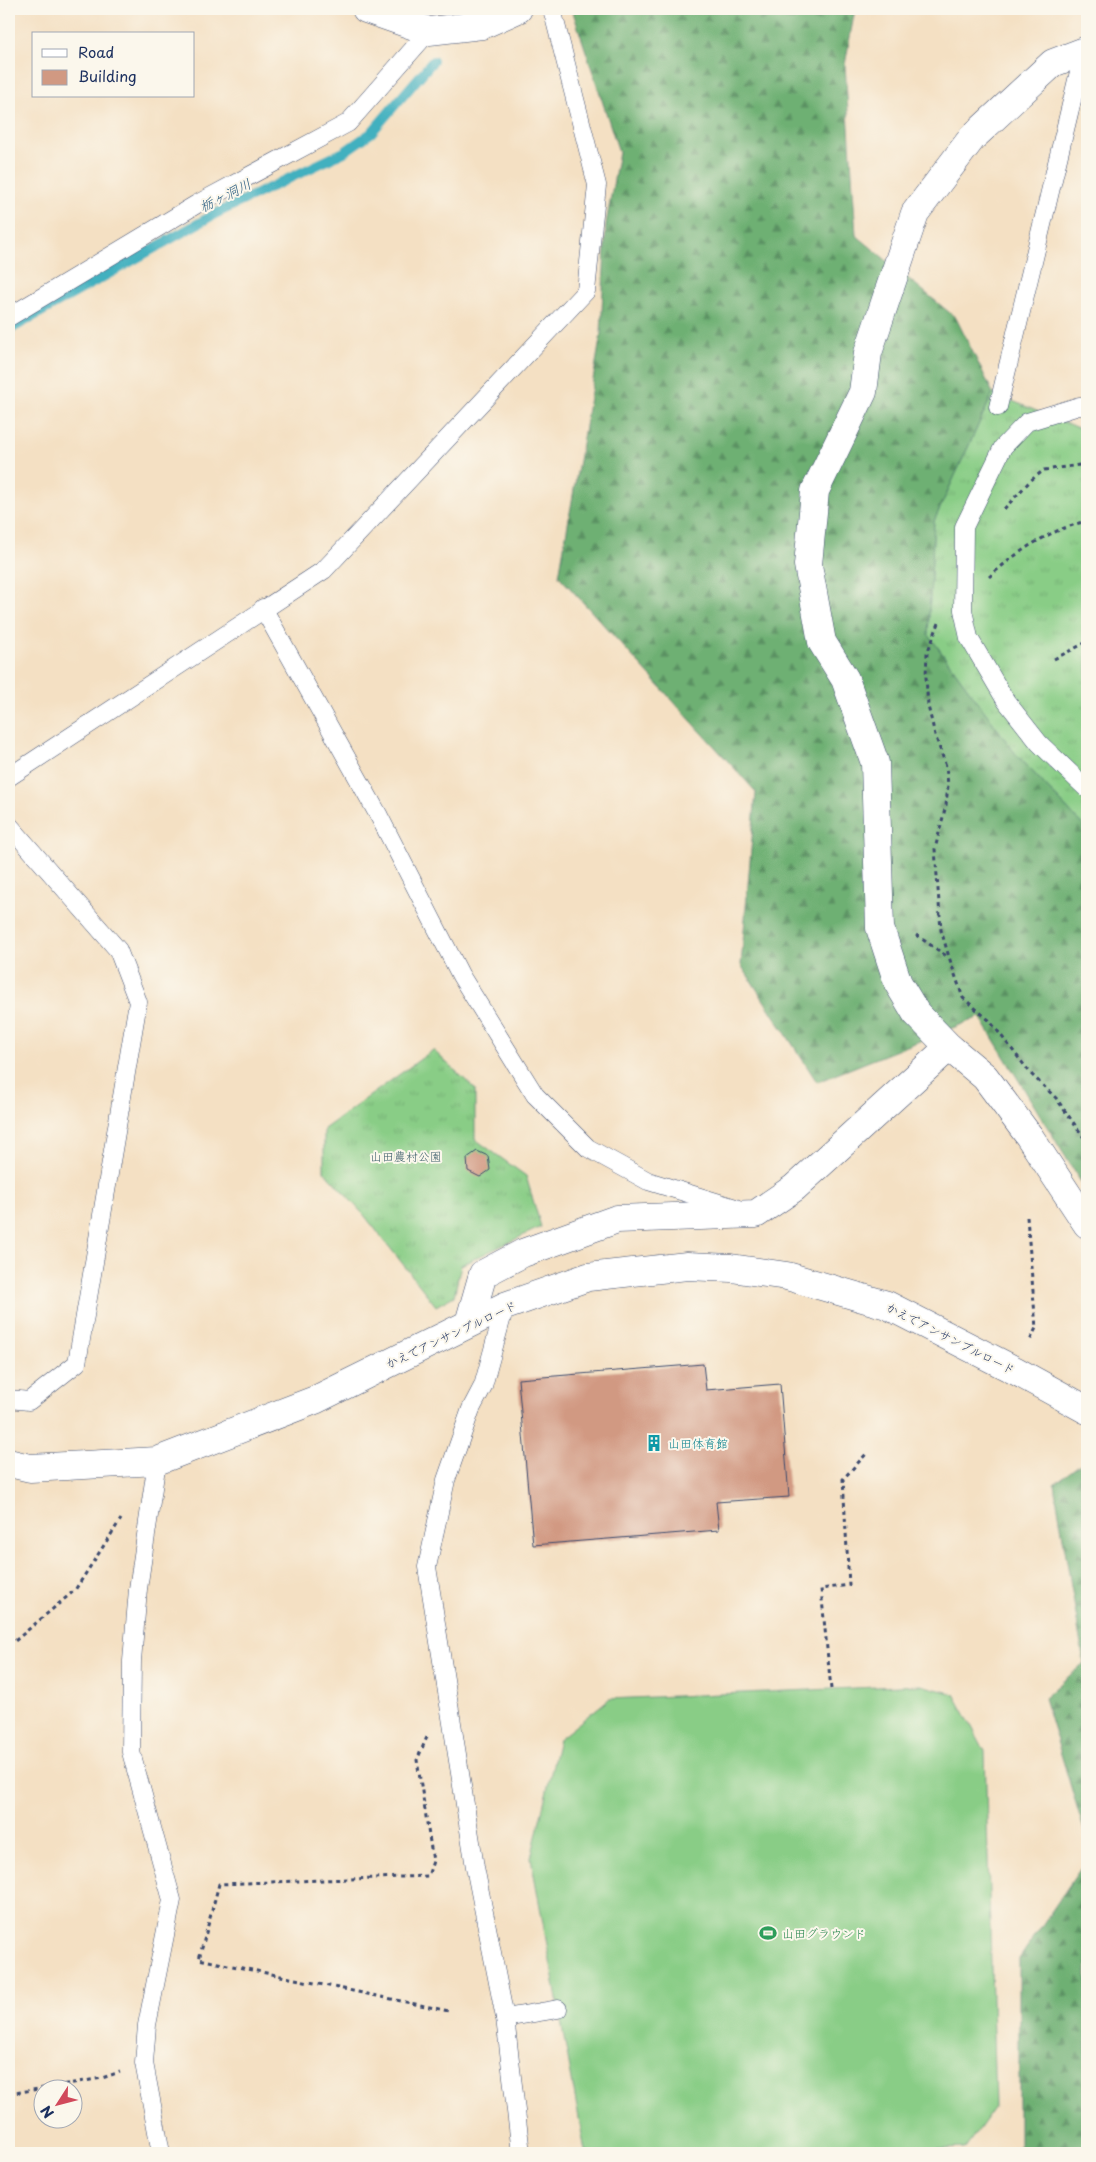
<svg xmlns="http://www.w3.org/2000/svg" width="1096" height="2162" font-family="'Playpen Sans','Klee One',sans-serif">
<style>
.grass{fill:url(#grass-tufts);stroke:#527e72}
.forest{fill:url(#forest-firs);stroke:#447068}
.garden{fill:#89cd86;stroke:#527e72}
.lines{fill:none;stroke-linecap:round;stroke-linejoin:round}
.stream{stroke:#42b0bf;stroke-width:10}
.building{fill:#d19982}
.service-casing{stroke:#3c4a6d;stroke-width:19}
.minor-casing{stroke:#3c4a6d;stroke-width:29}
.tertiary-casing{stroke:#3c4a6d;stroke-width:29}
.path{stroke:#3c4a6d;stroke-width:3;stroke-dasharray:4 4;stroke-linecap:butt}
.service{stroke:#fff;stroke-width:18}
.minor{stroke:#fff;stroke-width:28}
.tertiary{stroke:#fff;stroke-width:28}
.labels{text-anchor:middle;dominant-baseline:central;stroke-width:4;stroke-linejoin:round;paint-order:stroke}
.park-label{font-size:12px;fill:#3c5e6a;stroke:#fbf7ec}
.street-label{font-size:12px;fill:#1b2f5e;stroke:#fbf7ec}
.culture-label{font-size:12px;fill:#0d838f;stroke:#fbf7ec;text-anchor:start}
.leisure-label{font-size:12px;fill:#27864d;stroke:#fbf7ec;text-anchor:start}
.water-label{font-size:14px;font-style:italic;fill:#295c80;stroke:#fbf7ec}
</style>
<defs>
<pattern id="grass-tufts" width="24" height="20" patternUnits="userSpaceOnUse" patternTransform="scale(1.25)"><rect width="24" height="20" fill="#89cd86"/><path d="M3 7l-1-3M5 7V3M7 7l1-3M15 17l-1-3M17 17v-4M19 17l1-3" fill="none" stroke="#76b076"/></pattern>
<pattern id="forest-firs" width="22" height="20" patternUnits="userSpaceOnUse" patternTransform="scale(1.25)"><rect width="22" height="20" fill="#6eb073"/><path d="M5 1l3.5 6h-7zM16 11l3.5 6h-7z" fill="#5a9062"/></pattern>
</defs>
<rect width="100%" height="100%" fill="#fbf7ec"/>
<filter id="ink" filterUnits="userSpaceOnUse"><feTurbulence type="fractalNoise" baseFrequency=".02" numOctaves="2"/><feDisplacementMap in="SourceGraphic" scale="10" xChannelSelector="R" yChannelSelector="G"/><feConvolveMatrix kernelMatrix="1 2 1 2 8 2 1 2 1" color-interpolation-filters="sRGB"/></filter>
<filter id="wash" filterUnits="userSpaceOnUse"><feTurbulence type="fractalNoise" baseFrequency=".0096" numOctaves="4" result="noise"/><feDisplacementMap in="SourceGraphic" scale="20" xChannelSelector="R" yChannelSelector="G"/><feGaussianBlur stdDeviation="1.12" result="paint"/><feColorMatrix in="noise" values="0 0 0 0 0 0 0 0 0 0 0 0 0 0 0 0 0 1.4 0 .05"/><feComposite in="paint" operator="in"/></filter>
<g filter="url(#wash)">
<rect width="100%" height="100%" fill="#f4e0c3"/>
<g class="grass">
<polygon points="993,393 1078,428 1087,429 1087,830 1015,753 928,634 934,521"/>
<polygon points="433,1050 475,1089 475,1139 526,1176 541,1227 461,1265 454,1296 436,1306 364,1215 324,1171 324,1129"/>
</g>
<g class="forest">
<polygon points="572,9 855,9 845,65 856,235 956,318 993,393 934,521 928,634 1015,753 1087,830 1087,1192 980,1017 817,1082 741,965 756,792 559,576 601,334 606,224 619,152"/>
<polygon points="1087,1459 1087,1840 1044,1698 1084,1663 1054,1484"/>
<polygon points="1087,1859 1087,2153 1019,2153 1019,1959"/>
</g>
<polygon class="garden" points="921,1685 954,1694 985,1751 995,2106 965,2148 868,2153 592,2153 585,2151 531,1858 559,1739 609,1699"/>
<g class="lines">
<polyline class="stream" points="9,330 215,214 344,152 371,133 433,61"/>
</g>
<g id="blocks">
<g class="building">
<polygon points="477,1151 488,1156 490,1170 480,1177 468,1171 467,1158"/>
<polygon points="703,1364 706,1390 780,1384 789,1497 716,1502 719,1530 533,1545 518,1379"/>
</g>
</g>
</g>
<g filter="url(#ink)">
<use href="#blocks" fill-opacity="0" stroke="#3c4a6d" stroke-width="1"/>
<g class="lines">
<g class="service-casing">
<g id="service">
<polyline points="9,317 197,204 348,123 429,31"/>
<polyline points="1087,406 1079,406 1027,422 1003,447 964,527 963,610 969,638 1006,701 1039,743 1087,789"/>
<polyline points="998,407 1084,51"/>
<polyline points="263,608 379,816 461,976 535,1095 588,1148 648,1181 736,1208"/>
<polyline points="9,777 324,570 586,291 597,185 552,9"/>
<polyline points="9,825 118,950 138,1002 77,1363 29,1401 9,1399"/>
<polyline points="505,1306 483,1386 471,1409 446,1480 427,1567 475,1867 505,2018 521,2153"/>
<polyline points="157,1461 138,1589 132,1661 131,1752 172,1900 147,2025 144,2063 161,2153"/>
<polyline points="505,2018 558,2009"/>
</g>
</g>
<g class="minor-casing">
<g id="minor">
<polyline points="366,9 429,31 482,25 518,9"/>
<polyline points="1087,50 1053,63 972,138 915,213 868,353 863,392 815,491 808,565 822,642 845,679 875,763 880,928 898,983 916,1013 949,1047 985,1077 1029,1136 1087,1224"/>
<polyline points="469,1323 483,1274 523,1253 617,1219 756,1214 794,1188 949,1047"/>
</g>
</g>
<g class="tertiary-casing">
<polyline id="tertiary" points="9,1463 30,1468 157,1461 315,1400 505,1306 588,1277 687,1266 731,1268 787,1276 887,1305 1016,1371 1087,1410"/>
</g>
<g class="path">
<polyline points="1004,509 1030,481 1044,470 1087,464"/>
<path d="M 989,577 C 1018,551 1049,530 1087,521"/>
<polyline points="939,623 927,653 926,677 928,706 935,735 946,766 948,785 946,805 935,849 941,930 949,957 963,998 989,1020 1032,1075 1056,1098 1087,1142"/>
<polyline points="1054,659 1087,642"/>
<polyline points="916,935 948,957"/>
<polyline points="1027,1217 1036,1328 1029,1343"/>
<polyline points="9,1646 75,1590 121,1519"/>
<polyline points="831,1689 821,1589 849,1585 843,1479 868,1452"/>
<polyline points="427,1737 417,1760 433,1861 428,1876 219,1884 199,1959 449,2011"/>
<polyline points="9,2094 102,2078 120,2072"/>
</g>
<use href="#service" class="service"/>
<use href="#minor" class="minor"/>
<use href="#tertiary" class="tertiary"/>
</g>
</g>
<defs>
<g id="building-bare" transform="scale(1.35)"><path d="M-4-6H4V6H1V3H-1V6H-4ZM-2.5-4.3h1.7v1.8h-1.7ZM.8-4.3h1.7v1.8H.8ZM-2.5-1h1.7V.8h-1.7ZM.8-1h1.7V.8H.8Z" fill="#0f9aa8" stroke="#fbf7ec" stroke-width="2.5" paint-order="stroke"/></g>
<g id="stadium-bare" transform="scale(1.35)"><path d="M0-5a6.5 5 0 1 0 0 10a6.5 5 0 1 0 0-10ZM-3.5-1.8h7v3.6h-7Z" fill="#2e9e5b" stroke="#fbf7ec" stroke-width="2.5" paint-order="stroke"/></g>
</defs>
<g fill-rule="evenodd">
<use href="#building-bare" x="654" y="1443"/>
<use href="#stadium-bare" x="768" y="1933"/>
</g>
<g class="labels">
<g class="park-label">
<text x="406" y="1156">山田農村公園</text>
</g>
<g class="street-label">
<text transform="translate(451 1334) rotate(-25)">かえでアンサンブルロード</text>
<text transform="translate(951 1338) rotate(27)">かえでアンサンブルロード</text>
</g>
<g class="culture-label">
<text x="668" y="1443">山田体育館</text>
</g>
<g class="leisure-label">
<text x="782" y="1933">山田グラウンド</text>
</g>
<g class="water-label">
<text transform="translate(225 195) rotate(-27)">栃ヶ洞川</text>
</g>
</g>
<rect width="1096" height="2162" fill="none" stroke="#fbf7ec" stroke-width="30"/>
<rect x="32" y="32" width="162" height="65" fill="#fbf7ec" stroke="#a1a7b3"/>
<rect x="42" y="49" width="25" height="8" fill="#ffffff" stroke="#a1a7b3"/>
<text x="78" y="58" font-size="15" fill="#1b2f5e">Road</text>
<rect x="42" y="70" width="25" height="15" fill="#d19982" stroke="#a1a7b3"/>
<text x="78" y="82" font-size="15" fill="#1b2f5e">Building</text>
<g transform="translate(58 2104) rotate(234)"><circle r="24" fill="#fbf7ec" stroke="#a1a7b3"/>
<path d="M0-4L9 19L0 12L-9 19Z" fill="#d1495b"/>
<text y="-8" font-size="14" font-weight="bold" text-anchor="middle" fill="#1b2f5e">N</text>
</g>
</svg>
